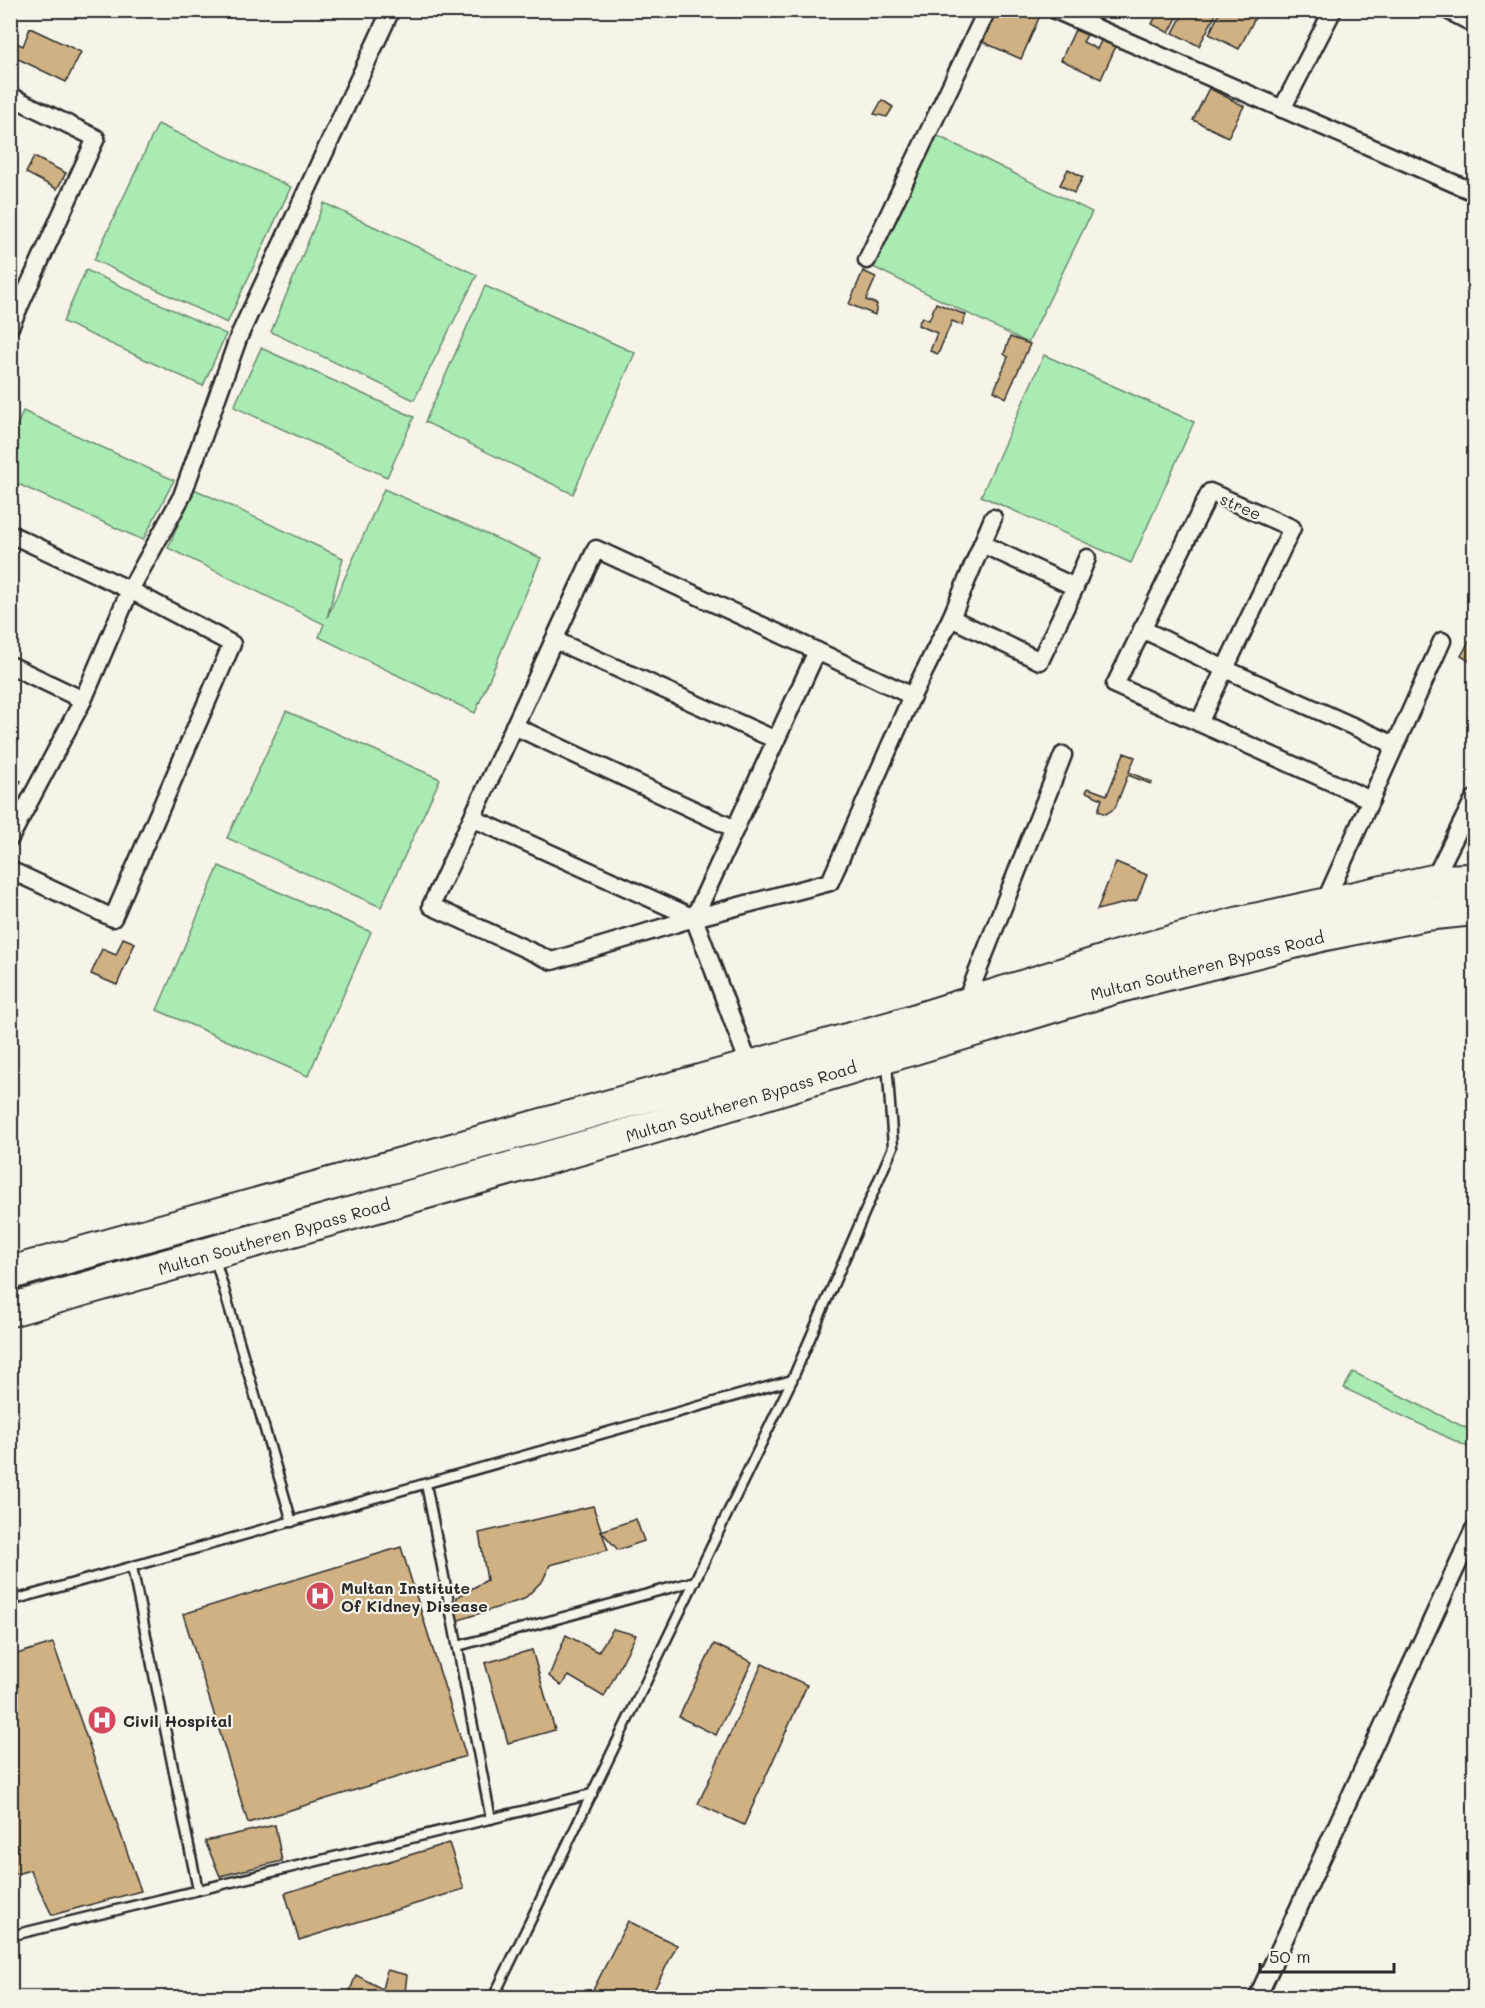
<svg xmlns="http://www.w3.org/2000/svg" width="1485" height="2008" font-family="Mali,sans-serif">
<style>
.green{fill:#aaebb4;stroke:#6a8b70;stroke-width:1.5}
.building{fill:#cfb183;stroke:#2b2b2b;stroke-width:1.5}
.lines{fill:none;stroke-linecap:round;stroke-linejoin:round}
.lane-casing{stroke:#2b2b2b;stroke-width:13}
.street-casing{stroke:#2b2b2b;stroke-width:21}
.highway-casing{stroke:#2b2b2b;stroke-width:36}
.lane{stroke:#f7f3e8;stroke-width:8}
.street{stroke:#f7f3e8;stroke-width:16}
.highway{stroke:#f7f3e8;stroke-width:32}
.labels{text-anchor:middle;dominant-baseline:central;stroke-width:4.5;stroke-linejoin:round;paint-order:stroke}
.street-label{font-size:16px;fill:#2b2b2b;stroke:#f7f3e8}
.poi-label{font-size:16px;font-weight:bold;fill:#2b2b2b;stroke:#f7f3e8;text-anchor:start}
</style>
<rect width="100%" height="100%" fill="#f7f3e8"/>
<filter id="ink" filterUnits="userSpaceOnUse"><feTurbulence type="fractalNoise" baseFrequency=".0167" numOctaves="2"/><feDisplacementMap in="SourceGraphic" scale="12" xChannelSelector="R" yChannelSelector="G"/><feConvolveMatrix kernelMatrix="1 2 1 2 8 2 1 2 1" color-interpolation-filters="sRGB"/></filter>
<g filter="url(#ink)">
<g class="green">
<polygon points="158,124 291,187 227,323 94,260"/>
<polygon points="934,134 1092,212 1028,343 871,266"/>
<polygon points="324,203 477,275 414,400 271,332"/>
<polygon points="86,270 226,334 203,386 63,322"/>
<polygon points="485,286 635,353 573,494 425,422"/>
<polygon points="261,348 414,417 387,477 234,407"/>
<polygon points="1044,355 1194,422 1131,563 981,496"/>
<polygon points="23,411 174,480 143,540 11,481 11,440"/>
<polygon points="194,489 343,558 327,618 384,489 541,558 475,713 319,637 324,624 168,548"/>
<polygon points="286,711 440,779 381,907 227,838"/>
<polygon points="219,866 371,932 308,1076 157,1010"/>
<polygon points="1353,1372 1474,1432 1474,1450 1344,1388"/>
</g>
<g class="building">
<polygon points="996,10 1042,11 1021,59 983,42"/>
<polygon points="1159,10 1181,10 1169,33 1152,24"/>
<polygon points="1185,10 1218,10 1199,46 1173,33"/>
<polygon points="1221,10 1259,10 1239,49 1209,34"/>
<polygon points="30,28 81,52 66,82 10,55 10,40 23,46"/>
<polygon points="1075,30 1087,35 1083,42 1097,49 1102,39 1116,46 1101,79 1061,60"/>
<polygon points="1209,88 1244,106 1228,137 1193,120"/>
<polygon points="882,100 893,107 887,117 874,114"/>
<polygon points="34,157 66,173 57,189 26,173"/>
<polygon points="1068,169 1083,177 1074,193 1060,185"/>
<polygon points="863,271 876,277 866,300 877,304 875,315 849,304"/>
<polygon points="936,303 966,315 962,325 952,321 938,354 930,351 937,333 918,325 922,317 929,320"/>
<polygon points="1010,337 1030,344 1006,398 994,391 1008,357 1004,354"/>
<polygon points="1474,632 1474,664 1461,656"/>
<polygon points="1124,753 1135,757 1129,772 1152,782 1151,784 1128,775 1115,808 1106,814 1098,811 1102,799 1086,792 1088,788 1107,795"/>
<polygon points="10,777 21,781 12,799 10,798"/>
<polygon points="1116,862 1147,875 1137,900 1097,910"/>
<polygon points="123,938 135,943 117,985 91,974 102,949 116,955"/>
<polygon points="593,1506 608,1550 550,1565 543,1580 524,1599 453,1622 457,1597 487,1580 479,1533"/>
<polygon points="636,1519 644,1541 618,1550 601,1531"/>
<polygon points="401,1547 466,1756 248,1823 183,1614"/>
<polygon points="613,1629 636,1635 604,1697 569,1676 561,1686 549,1676 566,1635 598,1652"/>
<polygon points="53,1643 141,1891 52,1915 30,1870 10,1876 10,1656"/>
<polygon points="714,1644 752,1662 716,1735 679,1717"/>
<polygon points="532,1650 555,1730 508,1743 485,1663"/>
<polygon points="762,1664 807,1685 744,1825 698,1804"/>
<polygon points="275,1825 282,1861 220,1876 205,1841"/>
<polygon points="449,1843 464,1889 299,1940 285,1893"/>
<polygon points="628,1921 677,1945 650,1998 589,1998"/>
<polygon points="387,1970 407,1975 405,1992 433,1998 347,1998 356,1975 382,1989"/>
</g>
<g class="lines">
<g class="lane-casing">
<g id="lane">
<polyline points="215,1259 292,1522"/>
<polyline points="426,1484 491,1819"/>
<polyline points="132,1567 198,1890"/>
<polyline points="10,1601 792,1380"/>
<polyline points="458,1646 695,1581"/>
<polyline points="10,1936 592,1794"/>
<polyline points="493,1998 792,1380 893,1147 887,1062"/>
</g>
</g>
<g class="street-casing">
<g id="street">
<polyline points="1055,10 1474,192"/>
<polyline points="1447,10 1474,24"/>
<polyline points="10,96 96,138 10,327"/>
<polyline points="1282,109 1333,10"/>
<polyline points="867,260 987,10"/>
<polyline points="10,534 130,590 232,644 113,918 10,870"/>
<polyline points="1075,587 1087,558"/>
<polyline points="951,618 1040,661 1075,587 982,544"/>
<polyline points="1142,629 1225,669 1395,745"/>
<polyline points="554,640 776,740"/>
<polyline points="10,665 83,700"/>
<polyline points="912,696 951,618 993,518"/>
<polyline points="1199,723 1292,528 1210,492 1115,685 1371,800"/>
<polyline points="514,726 735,829"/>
<polyline points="472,818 431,906 552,961 694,918 817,651 912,696 830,882 694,918 750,1067"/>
<polyline points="10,838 83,700 130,590 182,496 239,336 391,10"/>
<polyline points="1433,881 1474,799"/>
<polyline points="1324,904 1442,641"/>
<polyline points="694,918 472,818 596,549 817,651"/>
<polyline points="964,1006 1063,755"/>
<polyline points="1257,1998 1474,1529"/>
</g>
</g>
<g class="highway-casing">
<g id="highway">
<polyline points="10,1273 894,1027 1124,955 1236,924 1433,881 1474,880"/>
<polyline points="10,1310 614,1139 1116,987 1325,934 1425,914 1474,909"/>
</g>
</g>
<use href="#lane" class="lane"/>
<use href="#street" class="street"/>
<use href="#highway" class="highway"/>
</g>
</g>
<defs>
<g id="hospital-disc" transform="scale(1.5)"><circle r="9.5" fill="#d1495b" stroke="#f7f3e8"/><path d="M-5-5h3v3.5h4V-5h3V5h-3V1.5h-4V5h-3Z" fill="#fff"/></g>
</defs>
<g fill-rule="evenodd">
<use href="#hospital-disc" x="320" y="1596"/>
<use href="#hospital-disc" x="102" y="1720"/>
</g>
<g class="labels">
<g class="street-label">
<text transform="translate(1241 506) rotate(24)">stree</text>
<text transform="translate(1207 965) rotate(-14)">Multan Southeren Bypass Road</text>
<text transform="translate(741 1101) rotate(-17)">Multan Southeren Bypass Road</text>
<text transform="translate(274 1236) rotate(-16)">Multan Southeren Bypass Road</text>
</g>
<g class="poi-label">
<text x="341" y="1587">Multan Institute<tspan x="341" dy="18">Of Kidney Disease</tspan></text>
<text x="123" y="1720">Civil Hospital</text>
</g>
</g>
<rect width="1485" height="2008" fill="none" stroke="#f7f3e8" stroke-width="36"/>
<rect x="18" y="18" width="1449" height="1972" fill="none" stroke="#2b2b2b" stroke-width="2" filter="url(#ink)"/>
<path d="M1260 1963v9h134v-9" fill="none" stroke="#2b2b2b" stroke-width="3"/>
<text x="1269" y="1963" font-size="18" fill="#2b2b2b" stroke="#f7f3e8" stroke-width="4.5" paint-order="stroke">50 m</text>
</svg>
